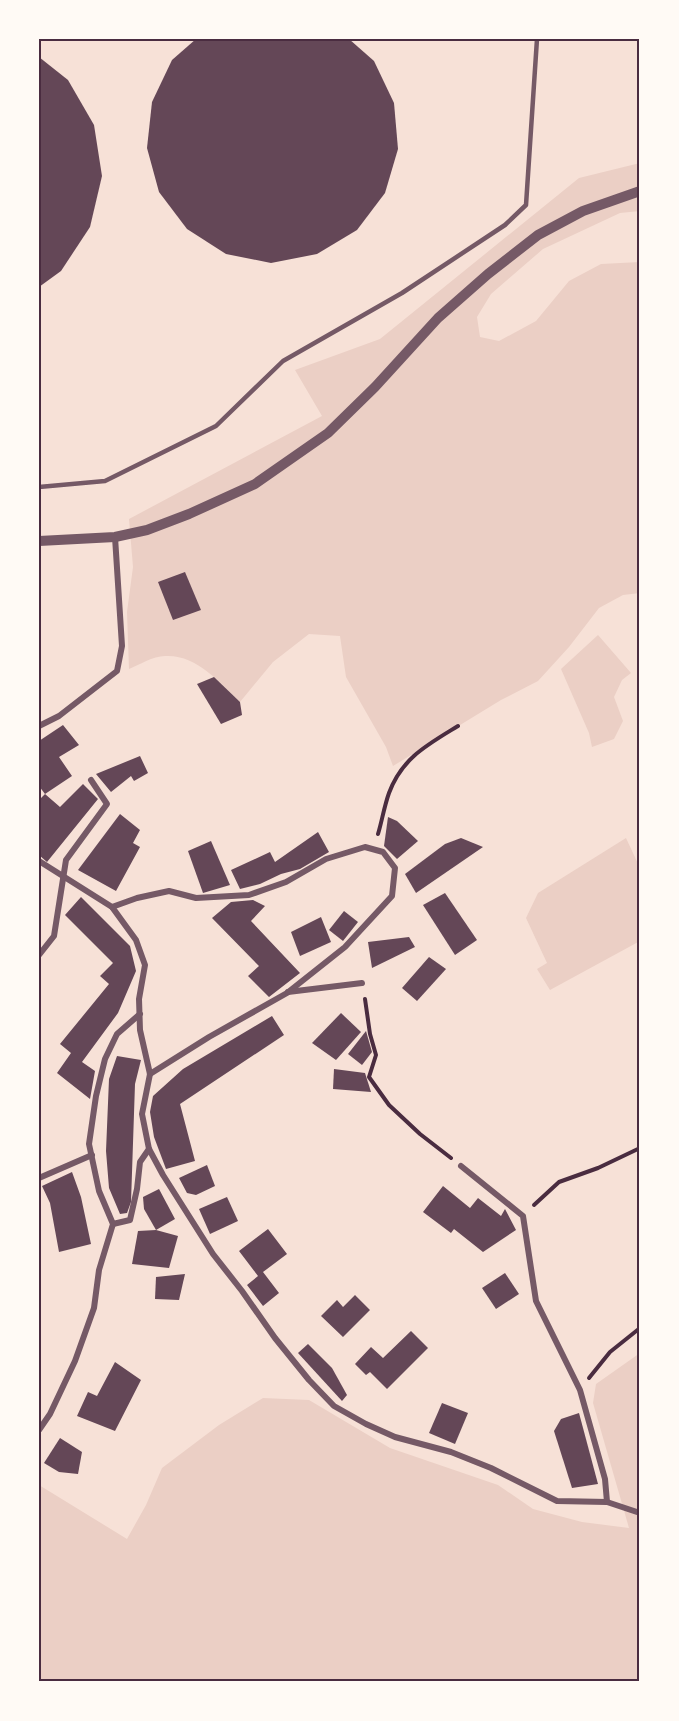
<svg xmlns="http://www.w3.org/2000/svg" width="679" height="1721" font-family="Inter,sans-serif">
<style>
.green{fill:#ebcfc5}
.building{fill:#644757}
.lines{fill:none;stroke-linecap:round;stroke-linejoin:round}
.path{stroke:#4a2c40;stroke-width:4}
.service{stroke:#755966;stroke-width:4.5}
.minor{stroke:#755966;stroke-width:6}
.tertiary{stroke:#755966;stroke-width:10}
.neatline{fill:none;stroke:#4a2c40;stroke-width:2}
</style>
<rect width="100%" height="100%" fill="#f7e1d7"/>
<g class="green">
<path d="M 640,163 L 640,211 L 620,213 L 543,249 L 491,294 L 477,317 L 480,337 L 499,341 L 536,321 L 569,281 L 601,264 L 640,262 L 640,593 L 623,595 L 599,608 L 569,647 L 538,681 L 501,700 L 393,766 L 386,747 L 346,677 L 340,636 L 309,634 L 273,662 L 240,702 C 219,682 196,654 165,656 C 153,656 139,665 129,669 L 127,612 L 133,567 L 129,519 L 322,416 L 295,370 L 380,339 L 579,178 Z"/>
<polygon points="598,635 631,673 622,680 614,697 623,721 614,739 592,747 589,733 561,669"/>
<polygon points="626,838 640,868 640,941 550,990 537,969 547,963 526,918 538,893"/>
<polygon points="640,1353 640,1682 39,1682 39,1485 127,1539 146,1505 162,1468 219,1425 263,1398 309,1400 390,1448 498,1485 533,1509 582,1522 629,1528 593,1403 596,1384"/>
</g>
<g class="building">
<polygon points="196,39 349,39 374,61 394,103 398,149 385,193 357,230 317,254 271,263 226,254 187,229 159,192 147,148 152,102 172,60"/>
<polygon points="39,57 68,80 94,125 102,176 90,227 61,271 39,287"/>
<polygon points="185,572 201,610 173,620 158,582"/>
<polygon points="214,677 240,702 242,715 221,724 197,684"/>
<polygon points="63,725 79,745 59,757 72,776 45,794 39,786 39,741"/>
<polygon points="140,756 148,773 134,781 131,776 111,792 96,774"/>
<polygon points="83,784 98,799 47,862 39,855 39,800 45,794 60,807"/>
<polygon points="120,814 140,830 133,843 140,847 116,891 78,870"/>
<polygon points="388,817 397,821 418,841 397,859 384,846"/>
<polygon points="318,832 329,852 300,869 281,874 260,884 240,889 231,870 270,852 275,862"/>
<polygon points="461,838 483,847 416,893 405,874 445,844"/>
<polygon points="211,841 230,885 203,893 188,851"/>
<polygon points="445,893 477,940 455,955 423,905"/>
<polygon points="81,897 130,946 136,971 118,1013 82,1062 95,1071 90,1099 57,1073 71,1053 60,1044 109,984 100,976 113,963 65,915"/>
<polygon points="253,900 265,906 251,921 300,973 269,997 248,976 259,966 212,918 231,902"/>
<polygon points="344,911 358,922 343,941 329,930"/>
<polygon points="321,917 331,942 300,956 291,932"/>
<polygon points="409,937 415,947 372,968 368,942"/>
<polygon points="429,957 446,969 417,1001 402,988"/>
<polygon points="341,1013 361,1032 336,1060 312,1043"/>
<polygon points="272,1016 284,1035 180,1104 195,1161 166,1169 154,1137 150,1112 153,1096 183,1069"/>
<polygon points="366,1031 372,1052 362,1065 348,1054"/>
<polygon points="117,1056 141,1060 135,1084 131,1202 127,1213 120,1214 109,1188 106,1151 109,1079"/>
<polygon points="334,1069 365,1073 371,1092 333,1089"/>
<polygon points="207,1165 215,1186 196,1195 187,1193 179,1178"/>
<polygon points="72,1172 81,1197 91,1244 59,1252 50,1203 42,1186"/>
<polygon points="443,1186 470,1208 478,1198 501,1216 505,1209 516,1230 483,1252 454,1229 451,1233 423,1212"/>
<polygon points="159,1189 175,1219 156,1230 144,1209 143,1197"/>
<polygon points="227,1197 238,1221 210,1234 199,1209"/>
<polygon points="268,1229 287,1254 263,1272 279,1293 263,1306 247,1285 258,1276 239,1251"/>
<polygon points="156,1230 178,1236 169,1268 132,1264 138,1231"/>
<polygon points="505,1273 519,1294 496,1309 482,1288"/>
<polygon points="185,1274 179,1300 155,1299 156,1277"/>
<polygon points="355,1295 370,1310 343,1337 321,1316 337,1300 343,1307"/>
<polygon points="411,1331 428,1348 387,1389 370,1372 366,1375 355,1364 371,1347 383,1358"/>
<polygon points="308,1344 332,1368 347,1395 342,1401 298,1353"/>
<polygon points="115,1362 141,1380 115,1431 77,1416 88,1392 97,1396"/>
<polygon points="442,1403 468,1413 455,1444 429,1433"/>
<polygon points="579,1413 598,1484 572,1488 554,1431 561,1419"/>
<polygon points="60,1438 82,1452 78,1474 59,1472 44,1463"/>
</g>
<g class="lines">
<g class="path">
<path d="M 378,834 C 382,821 384,807 389,793 C 402,758 427,745 458,726"/>
<polyline points="365,999 370,1034 376,1055 369,1077 389,1105 420,1134 451,1158"/>
<polyline points="534,1205 559,1182 598,1168 640,1148"/>
<polyline points="589,1378 610,1352 640,1328"/>
</g>
<polyline class="service" points="39,487 105,481 216,426 283,361 402,293 505,225 526,205 537,39"/>
<g class="minor">
<polyline points="39,726 59,716 117,671 122,646 115,537"/>
<polyline points="39,861 112,907 136,940 145,965 139,999 140,1030 150,1074 142,1114 149,1149 163,1175 213,1254 242,1291 275,1338 309,1380 334,1406 366,1424 395,1437 451,1452 491,1468 557,1501 607,1502 640,1513"/>
<polyline points="112,907 137,898 169,891 196,898 249,895 286,882 326,859 365,847 383,852 395,868 392,896 345,947 287,993 209,1037 150,1074"/>
<polyline points="39,955 54,936 66,860 107,804 91,780"/>
<polyline points="288,992 362,983"/>
<polyline points="461,1166 523,1216 536,1301 580,1390 605,1479 607,1502"/>
<polyline points="39,1178 92,1155"/>
<polyline points="113,1224 130,1220 137,1189 140,1162 149,1149"/>
<polyline points="39,1430 50,1414 75,1361 94,1308 99,1270 113,1224 99,1191 89,1144 96,1096 105,1059 117,1034 140,1014"/>
</g>
<polyline class="tertiary" points="39,541 115,537 147,530 189,514 255,484 328,433 375,387 438,318 488,274 538,235 583,211 640,191"/>
</g>
<rect width="679" height="1721" fill="none" stroke="#fffaf5" stroke-width="81"/>
<rect x="40" y="40" width="598" height="1640" class="neatline"/>
</svg>
